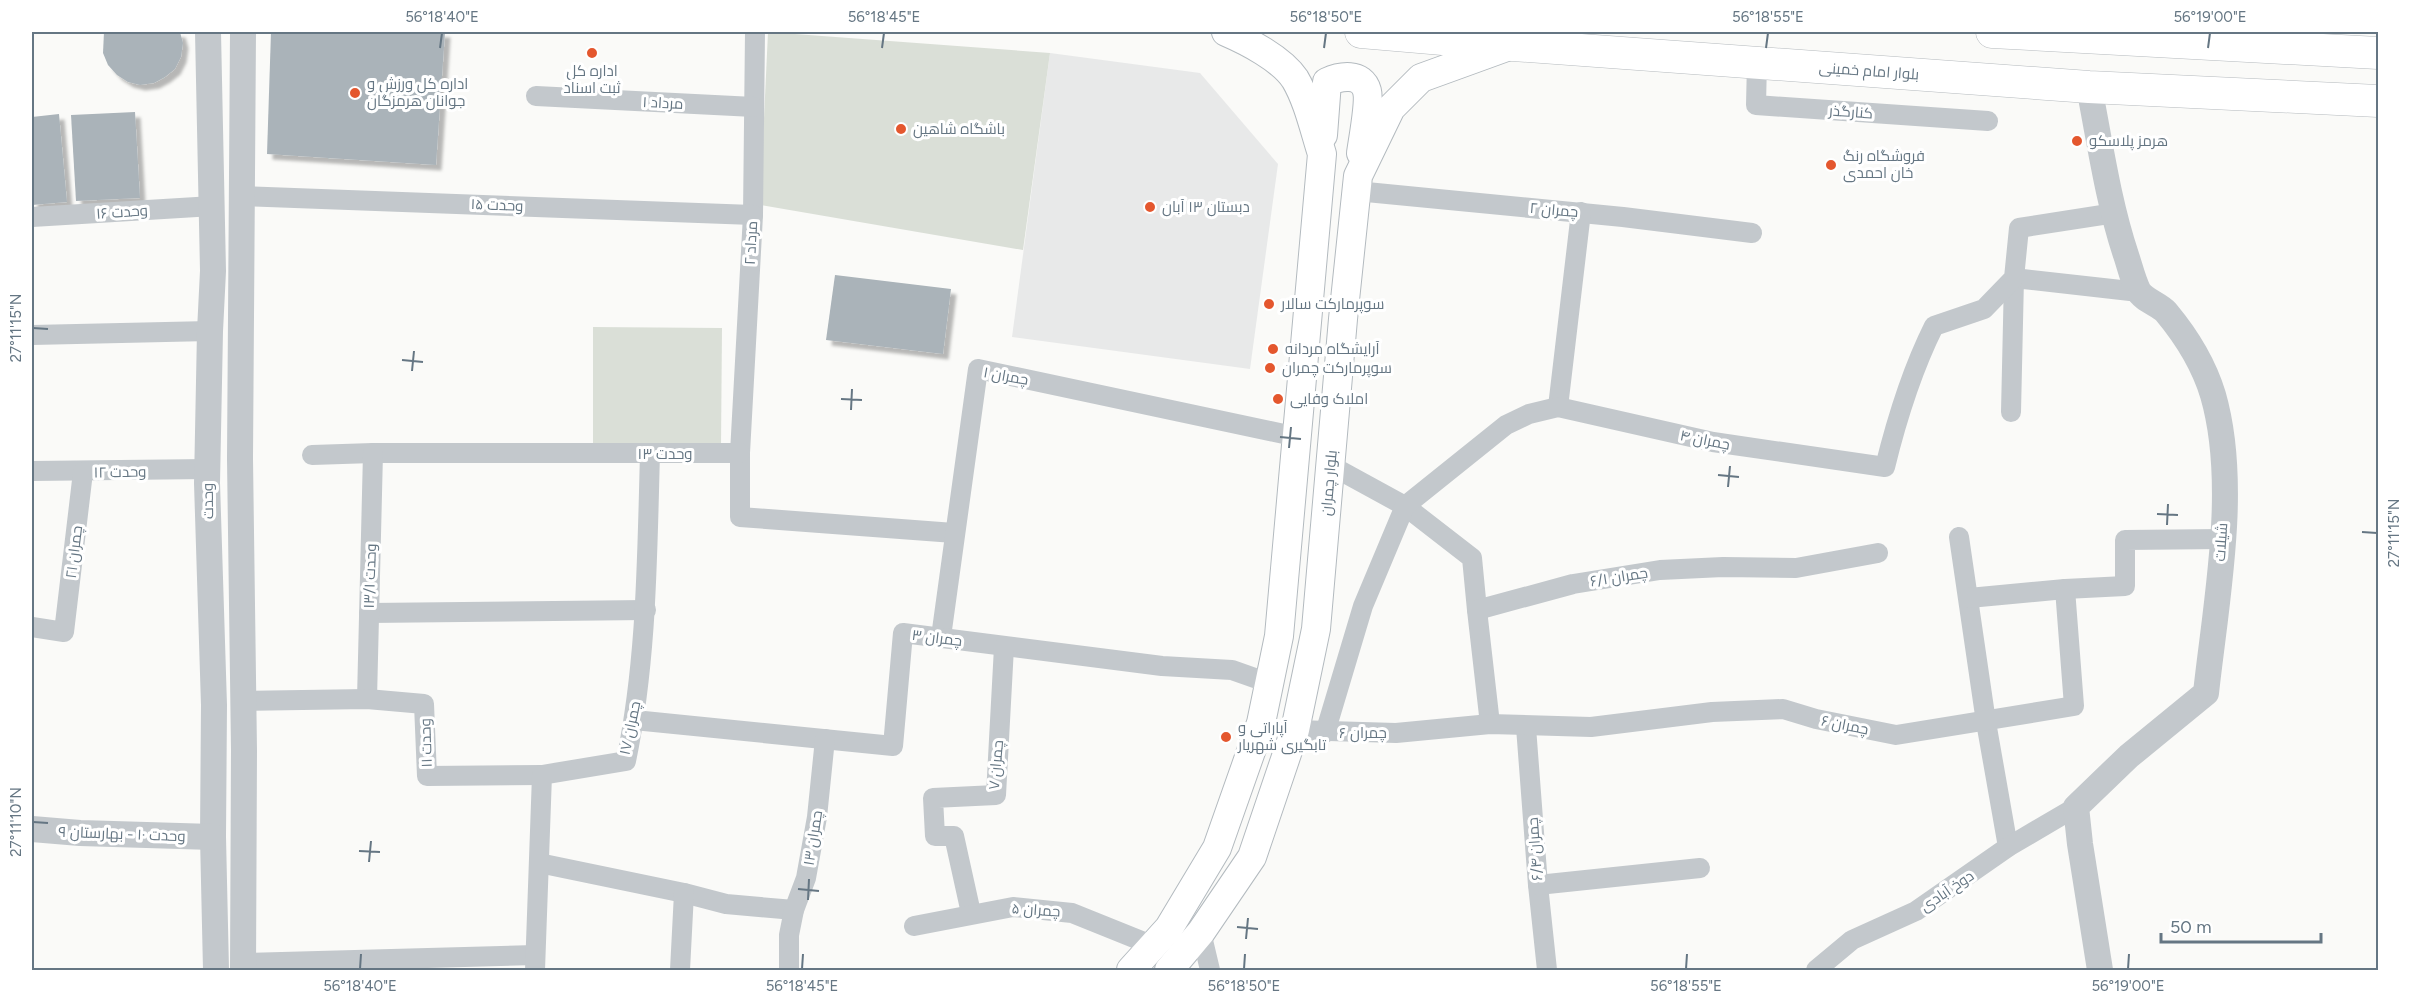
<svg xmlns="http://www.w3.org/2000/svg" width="2410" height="1002" font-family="Figtree,Cairo,sans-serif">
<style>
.built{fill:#e8e9e9}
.green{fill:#dadfd7}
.building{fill:#aab3b9;filter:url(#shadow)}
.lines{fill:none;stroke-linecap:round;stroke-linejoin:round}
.secondary-casing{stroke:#b3babf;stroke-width:30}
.primary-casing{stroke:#b5babe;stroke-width:33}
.minor{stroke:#c3c8cc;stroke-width:20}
.tertiary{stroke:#c3c8cc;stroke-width:26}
.secondary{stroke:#fff;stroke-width:28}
.primary{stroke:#fff;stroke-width:32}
.ticks{fill:none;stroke:#657683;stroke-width:2}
.poi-dot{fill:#e4572e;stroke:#fff;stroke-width:2}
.labels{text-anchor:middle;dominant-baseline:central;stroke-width:6;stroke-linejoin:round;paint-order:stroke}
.poi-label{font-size:15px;fill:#657683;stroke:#fff;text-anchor:start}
.street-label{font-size:15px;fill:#657683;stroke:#fff}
.neatline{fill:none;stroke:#657683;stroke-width:2}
.ticks-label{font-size:15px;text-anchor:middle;fill:#657683}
</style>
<defs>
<filter id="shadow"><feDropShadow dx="5.5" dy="5.5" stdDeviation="1.5" flood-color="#0004"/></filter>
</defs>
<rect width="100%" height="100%" fill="#fafaf8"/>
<polygon class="built" points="1050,53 1200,73 1278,164 1250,369 1012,337"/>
<g class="green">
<polygon points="768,32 1050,53 1023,250 760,205"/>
<polygon points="593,327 722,328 721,446 593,445"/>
</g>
<g class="building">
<polygon points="104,32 180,32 183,43 181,57 175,69 165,77 154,83 140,85 128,82 117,75 108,65 103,53"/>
<polygon points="271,32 445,32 436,165 267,154"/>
<polygon points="135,112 140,198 76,201 71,115"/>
<polygon points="59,114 67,202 32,205 32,117"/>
<polygon points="835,275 951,289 943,354 826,340"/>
</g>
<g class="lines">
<g class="secondary-casing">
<g id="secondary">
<path d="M 1323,135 L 1327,82 C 1340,76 1362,72 1367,91 C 1370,102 1363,139 1361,153"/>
<path d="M 1131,970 L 1169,928 L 1217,848 L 1261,723 L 1279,636 L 1322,154 C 1314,129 1308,101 1295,79 C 1282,59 1247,41 1226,32"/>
<polyline points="1169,970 1201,932 1252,857 1295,730 1316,629 1343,319 1358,176 1391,108 1421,78 1512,45"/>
</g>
</g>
<g class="primary-casing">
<g id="primary">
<polyline points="1361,32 1513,45 2089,87 2378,101"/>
<polyline points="1992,32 2378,53"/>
</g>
</g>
<g class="minor">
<polyline points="755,32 753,215 740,453 740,517 954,533"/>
<polyline points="1757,62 1756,105 1988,121"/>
<polyline points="536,96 754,107"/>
<polyline points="1356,191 1623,217 1752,233"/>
<polyline points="242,196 753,215"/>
<polyline points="32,217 213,206"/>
<polyline points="32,335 210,331"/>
<polyline points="1558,407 1581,212"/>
<polyline points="2011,412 2014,278 2139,292"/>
<polyline points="312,455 373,453 740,453"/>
<polyline points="1330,465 1405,506 1472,558 1477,610"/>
<polyline points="32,471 208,469"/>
<polyline points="1959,537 1986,722 2008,847"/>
<polyline points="1969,598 2065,589"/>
<polyline points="369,613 646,610"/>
<polyline points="32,627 64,632 83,472"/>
<polyline points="941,637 978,369 1298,437"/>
<polyline points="367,699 373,453"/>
<polyline points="244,701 367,699 424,704 427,776 542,775"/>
<polyline points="634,720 893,746 903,633 1162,666 1232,670 1269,683"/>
<polyline points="1490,724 1477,610 1573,584 1660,570 1723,567 1796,568 1878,553"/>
<polyline points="1526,727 1538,885 1547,970"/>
<polyline points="1295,730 1396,733 1490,724 1591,727 1712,712 1783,709 1816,719 1896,735 2074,706 2065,589 2125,586 2125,540 2223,539"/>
<path d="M 1325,733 L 1363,606 L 1405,506 L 1506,425 L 1529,414 L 1558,407 L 1713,442 L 1885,467 C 1897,418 1911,372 1934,326 L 1984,309 L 2014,278 L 2019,228 L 2115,213"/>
<polyline points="539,863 684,893 726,904 794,910"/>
<polyline points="1538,885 1700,868"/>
<polyline points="971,913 954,836 935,836 933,798 996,795 1004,647"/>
<polyline points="914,926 1013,907 1072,913 1154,946"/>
<polyline points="1201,932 1210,970"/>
<polyline points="243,963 535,955"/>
<path d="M 535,970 L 542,775 L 626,761 C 647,660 647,557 650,454"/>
<polyline points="680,970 684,893"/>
<polyline points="789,970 789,935 794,910 806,878 817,817 825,739"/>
<polyline points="1816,970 1852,940 1916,911 2008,847 2076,807"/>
</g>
<g class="tertiary">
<polyline points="208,32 213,271 210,331 207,483 214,705 213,837 216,970"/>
<path d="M 2089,87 C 2100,143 2108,201 2126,255 C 2130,267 2133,280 2138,290 C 2143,300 2159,304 2166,312 C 2186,336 2204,365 2213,395 C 2239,485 2216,601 2206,693 L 2129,756 L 2076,807 L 2080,844 L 2100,970"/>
<polyline points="32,829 80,833 213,837"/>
<polyline points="243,970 244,750 240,459 243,32"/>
</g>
<use href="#secondary" class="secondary"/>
<use href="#primary" class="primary"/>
</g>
<path class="ticks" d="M 440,48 L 442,33M 882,48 L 884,33M 1324,48 L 1326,33M 1766,48 L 1768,33M 2208,48 L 2210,33M 33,328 L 48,329M 402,360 L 423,362M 412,371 L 414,351M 841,399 L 862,400M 851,410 L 852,389M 1280,437 L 1301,439M 1289,448 L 1291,427M 1718,475 L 1739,477M 1728,487 L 1730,466M 2157,514 L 2178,515M 2167,525 L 2168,504M 2362,532 L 2377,533M 33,822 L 48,823M 359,851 L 380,852M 369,862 L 371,841M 798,889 L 819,891M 808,900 L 809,879M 1237,927 L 1258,929M 1246,939 L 1248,918M 360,969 L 361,954M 802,969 L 803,954M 1244,969 L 1245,954M 1686,969 L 1687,954M 2128,969 L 2129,954"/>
<g class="poi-dot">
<circle cx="592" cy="53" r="6"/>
<circle cx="355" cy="93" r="6"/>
<circle cx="901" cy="129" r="6"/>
<circle cx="2077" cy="141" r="6"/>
<circle cx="1831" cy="165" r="6"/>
<circle cx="1150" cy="207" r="6"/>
<circle cx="1269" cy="304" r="6"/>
<circle cx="1273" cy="349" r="6"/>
<circle cx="1270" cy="368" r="6"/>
<circle cx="1278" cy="399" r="6"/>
<circle cx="1226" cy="737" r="6"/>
</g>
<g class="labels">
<g class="poi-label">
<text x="592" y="71" text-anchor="middle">اداره کل<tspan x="592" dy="17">ثبت اسناد</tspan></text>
<text x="367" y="84">اداره کل ورزش و<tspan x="367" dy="17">جوانان هرمزگان</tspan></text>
<text x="913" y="129">باشگاه شاهین</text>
<text x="2089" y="141">هرمز پلاسکو</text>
<text x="1843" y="156">فروشگاه رنگ<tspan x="1843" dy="17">خان احمدی</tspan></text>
<text x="1162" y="207">دبستان ۱۳ آبان</text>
<text x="1281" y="304">سوپرمارکت سالار</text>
<text x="1285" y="349">آرایشگاه مردانه</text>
<text x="1282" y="368">سوپرمارکت چمران</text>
<text x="1290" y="399">املاک وفایی</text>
<text x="1238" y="728">آپاراتی و<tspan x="1238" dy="17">تابگیری شهریار</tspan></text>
</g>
<g class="street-label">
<text transform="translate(1869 71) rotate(4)">بلوار امام خمینی</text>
<text transform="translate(663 103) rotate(3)">مرداد ۱</text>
<text transform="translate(1851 112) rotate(4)">کنارگذر</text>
<text transform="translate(497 205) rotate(2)">وحدت ۱۵</text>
<text transform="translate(1554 210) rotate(5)">چمران ۲</text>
<text transform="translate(122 212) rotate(-4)">وحدت ۱۶</text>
<text transform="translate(751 243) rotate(-87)">مرداد ۲</text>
<text transform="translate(1006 376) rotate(10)">چمران ۱</text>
<text transform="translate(1705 440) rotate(11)">چمران ۴</text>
<text x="665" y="454">وحدت ۱۳</text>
<text transform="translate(120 472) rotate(-1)">وحدت ۱۲</text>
<text transform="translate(1329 483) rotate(-85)">بلوار چمران</text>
<text transform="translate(208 501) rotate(-91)">وحدت</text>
<text transform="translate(2221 542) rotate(-86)">شیلات</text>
<text transform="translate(74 552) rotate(-83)">چمران ۲۱</text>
<text transform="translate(370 576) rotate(-88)">وحدت ۱۳/۱</text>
<text transform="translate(1619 577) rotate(-9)">چمران ۶/۱</text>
<text transform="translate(937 638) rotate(7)">چمران ۳</text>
<text transform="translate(1845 725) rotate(11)">چمران ۶</text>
<text transform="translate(630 728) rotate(-78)">چمران ۱۷</text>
<text x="1363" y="733">چمران ۶</text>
<text transform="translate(426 743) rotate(-92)">وحدت ۱۱</text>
<text transform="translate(996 765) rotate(-85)">چمران ۷</text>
<text transform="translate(122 834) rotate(2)">وحدت ۱۰ - بهارستان ۹</text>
<text transform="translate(813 838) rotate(-81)">چمران ۱۳</text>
<text transform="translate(1535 849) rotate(-94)">چمران ۶/۴</text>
<text transform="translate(1947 891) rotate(-34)">دوخ آبادی</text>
<text transform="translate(1036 910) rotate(4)">چمران ۵</text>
</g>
</g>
<rect width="2410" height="1002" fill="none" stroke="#ffffff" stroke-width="66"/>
<path d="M2161 933v9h160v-9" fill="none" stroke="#657683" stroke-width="3"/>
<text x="2170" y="933" font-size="18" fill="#657683" stroke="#ffffff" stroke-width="4.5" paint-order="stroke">50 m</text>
<rect x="33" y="33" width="2344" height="936" class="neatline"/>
<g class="ticks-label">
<text x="442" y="22">56°18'40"E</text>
<text x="884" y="22">56°18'45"E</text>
<text x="1326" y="22">56°18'50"E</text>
<text x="1768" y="22">56°18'55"E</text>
<text x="2210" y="22">56°19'00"E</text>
<text transform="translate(16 328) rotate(-90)" y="5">27°11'15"N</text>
<text transform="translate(2394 533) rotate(-90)" y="5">27°11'15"N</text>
<text transform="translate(16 822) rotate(-90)" y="5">27°11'10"N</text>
<text x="360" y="991">56°18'40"E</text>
<text x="802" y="991">56°18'45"E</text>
<text x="1244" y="991">56°18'50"E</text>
<text x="1686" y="991">56°18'55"E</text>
<text x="2128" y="991">56°19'00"E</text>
</g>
</svg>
